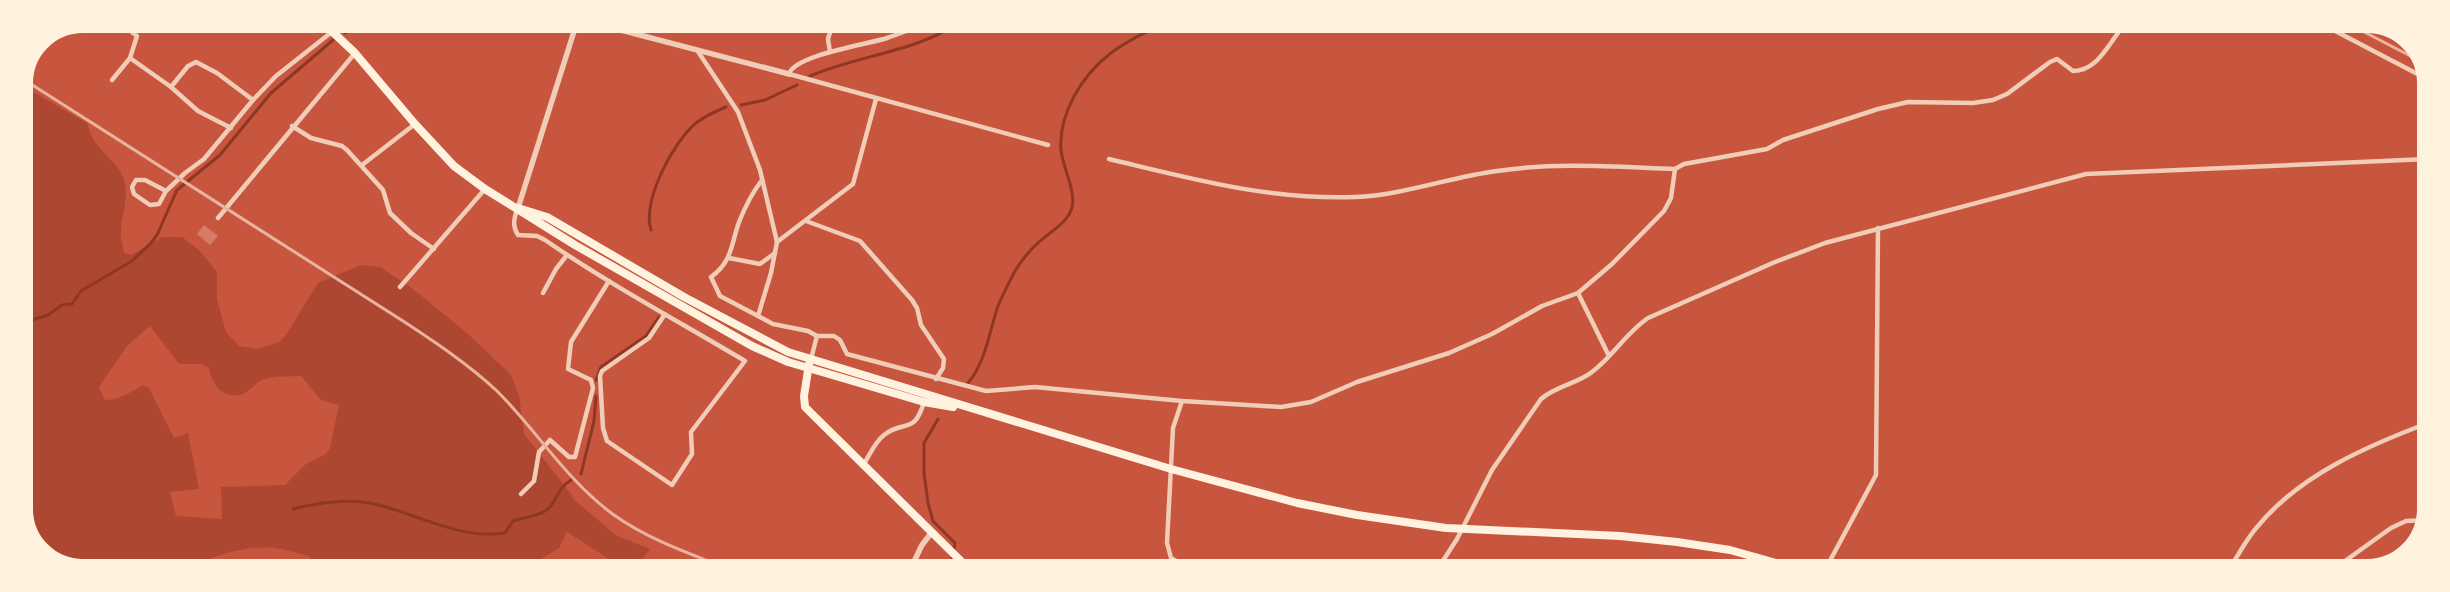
<svg xmlns="http://www.w3.org/2000/svg" width="2450" height="592" font-family="'Exo 2',sans-serif">
<style>
.green{fill:#ae4732;fill-rule:evenodd}
.lines{fill:none;stroke-linecap:round;stroke-linejoin:round}
.stream{stroke:#8f3625;stroke-width:3}
.building{fill:#d67c66}
.minor{stroke:#f1ccb7;stroke-width:4.5}
.tertiary{stroke:#f1ccb7;stroke-width:5.5}
.primary{stroke:#fff3e0;stroke-width:8}
.rail{stroke:#e9b49f;stroke-width:3}
.rim{fill:none;stroke:#fff3e0;stroke-width:6}
</style>
<rect width="100%" height="100%" fill="#c8553d"/>
<g class="green">
<path d="M 21,85 L 87,123 C 93,151 118,159 124,180 C 129,197 122,214 121,230 C 120,237 123,246 124,253 L 131,255 L 162,237 L 182,237 L 200,251 L 217,272 L 217,300 L 226,332 L 239,346 L 258,349 L 279,342 L 286,335 L 318,283 L 361,265 L 380,267 L 413,289 L 467,333 L 511,375 L 519,395 L 524,434 L 571,494 L 574,500 L 617,536 L 650,549 L 634,570 L 626,570 L 567,532 L 559,548 L 523,570 L 309,570 L 311,557 C 301,554 292,551 281,549 C 255,543 211,555 188,570 L 71,569 L 37,550 L 22,517 ZM 150,326 L 179,364 L 202,364 L 209,368 C 211,385 225,401 243,394 C 250,391 255,383 262,380 C 274,375 289,377 301,376 L 321,400 L 339,405 L 330,448 L 326,454 L 306,464 L 285,485 L 221,487 L 222,519 L 176,516 L 170,492 L 199,489 L 188,433 L 174,438 L 149,388 L 143,385 C 132,392 119,400 105,400 L 99,387 L 127,346 Z"/>
<polygon points="588,559 597,570 576,570"/>
</g>
<g class="lines">
<g class="stream">
<polyline points="345,33 366,21"/>
<path d="M 810,76 C 859,55 916,52 960,22"/>
<polyline points="741,105 765,100 797,85"/>
<path d="M 651,230 C 642,201 673,142 696,123 C 704,117 716,111 726,107"/>
<polyline points="26,322 48,315 62,305 72,304 81,291 132,261 151,243 157,235 177,190 220,155 271,93 333,40"/>
<polyline points="596,380 601,367 646,336 659,317"/>
<path d="M 968,383 C 985,363 989,334 997,309 C 1001,297 1009,283 1015,271 C 1021,261 1030,250 1039,242 C 1050,232 1069,222 1072,207 C 1076,192 1063,167 1061,151 C 1058,114 1082,75 1111,53 C 1128,40 1148,31 1167,22"/>
<polyline points="938,419 924,443 924,473 928,503 933,521 955,543 950,570"/>
<polyline points="581,474 594,421 596,396"/>
<path d="M 293,509 C 315,503 347,499 370,503 C 415,512 457,540 505,533 L 513,521 C 524,517 542,516 550,507 C 560,495 556,490 571,480"/>
</g>
</g>
<polygon class="building" points="204,225 218,236 210,245 197,234"/>
<g class="lines">
<g class="minor">
<path d="M 931,22 C 916,27 902,33 887,38 C 869,44 794,55 789,74 L 1048,145"/>
<polyline points="2318,22 2429,80"/>
<polyline points="697,50 738,112 760,170 777,242 771,273 758,316 773,324 808,331 817,336"/>
<polyline points="830,52 828,39 833,22"/>
<polyline points="130,58 171,87 198,111 231,128"/>
<polyline points="112,80 130,58 137,36 117,21"/>
<polyline points="171,87 188,66 196,62 217,73 253,100"/>
<polyline points="292,126 311,138 342,146 347,150 383,190 390,213 411,233 434,249"/>
<path d="M 1109,159 C 1193,179 1268,200 1355,197 C 1404,195 1450,177 1497,171 C 1557,162 1616,167 1675,169 L 1684,164 L 1767,149 L 1783,140 L 1878,109 L 1908,102 L 1973,103 L 1993,100 L 2007,94 L 2050,62 L 2057,59 L 2073,71 C 2100,71 2110,39 2127,22"/>
<polyline points="362,165 415,124"/>
<polyline points="166,191 145,180 136,180 132,187 134,194 150,205 159,204 166,191 185,173 204,159 253,100 276,76 333,31"/>
<path d="M 517,209 C 514,220 512,225 518,235 L 537,236 L 545,240 C 609,284 678,321 745,361 L 691,432 L 692,454 L 672,485 L 607,441 L 603,428 L 600,376 L 602,371 L 649,338 L 665,314"/>
<polyline points="218,218 355,53"/>
<polyline points="806,221 860,241 912,300 917,308 921,325 944,359 943,368 936,379"/>
<polyline points="777,242 853,184 876,99"/>
<polyline points="729,258 760,264 775,253"/>
<polyline points="400,287 485,189"/>
<polyline points="543,293 556,269 567,255"/>
<polyline points="1578,293 1608,354"/>
<path d="M 758,316 L 720,296 L 711,277 C 732,262 731,245 739,222 C 745,207 752,193 762,180"/>
<polyline points="811,359 817,336 834,336 840,340 847,354 986,391 1035,387 1182,401 1281,407 1311,402 1357,382 1449,353 1492,334 1542,306 1578,293 1612,264 1664,211 1671,198 1675,169"/>
<polyline points="1182,401 1173,428 1167,543 1171,558 1191,570"/>
<path d="M 864,464 C 870,454 875,442 884,435 C 904,419 914,436 924,402"/>
<polyline points="521,494 534,481 539,452 550,440 569,457 575,457 593,388 591,380 568,369 571,342 609,281"/>
<path d="M 1437,570 L 1457,539 L 1492,470 L 1541,399 C 1555,386 1577,384 1592,372 C 1613,356 1626,333 1648,318 L 1775,262 L 1825,243 L 2086,174 L 2428,159"/>
<polyline points="1825,570 1876,475 1878,228"/>
<path d="M 2228,571 C 2238,556 2246,539 2258,526 C 2300,475 2367,446 2428,423"/>
<polyline points="2331,571 2391,528 2406,521 2428,520"/>
</g>
<g class="tertiary">
<polyline points="590,22 789,74"/>
<polyline points="518,208 577,22"/>
<polyline points="910,570 922,545 932,532"/>
</g>
<g class="primary">
<polyline points="321,21 355,53 415,124 454,166 485,189 575,245 752,346 788,362 924,402 953,407"/>
<polyline points="518,208 547,217 684,297 788,352 1171,469 1297,503 1357,515 1446,528 1620,536 1677,542 1730,550 1801,570"/>
<polyline points="809,364 804,396 805,407 970,570"/>
</g>
<g class="rail">
<polyline points="2345,22 2422,62"/>
<path d="M 23,79 L 403,321 C 435,342 468,364 497,391 C 537,431 568,482 614,515 C 649,540 691,554 731,570"/>
</g>
</g>
<path d="M0 0H2450V592H0ZM83 30H2367A53 53 0 0 1 2420 83V509A53 53 0 0 1 2367 562H83A53 53 0 0 1 30 509V83A53 53 0 0 1 83 30Z" fill="#fff3e0" fill-rule="evenodd"/>
<path class="rim" d="M83 30H2367A53 53 0 0 1 2420 83V509A53 53 0 0 1 2367 562H83A53 53 0 0 1 30 509V83A53 53 0 0 1 83 30Z"/>
</svg>
